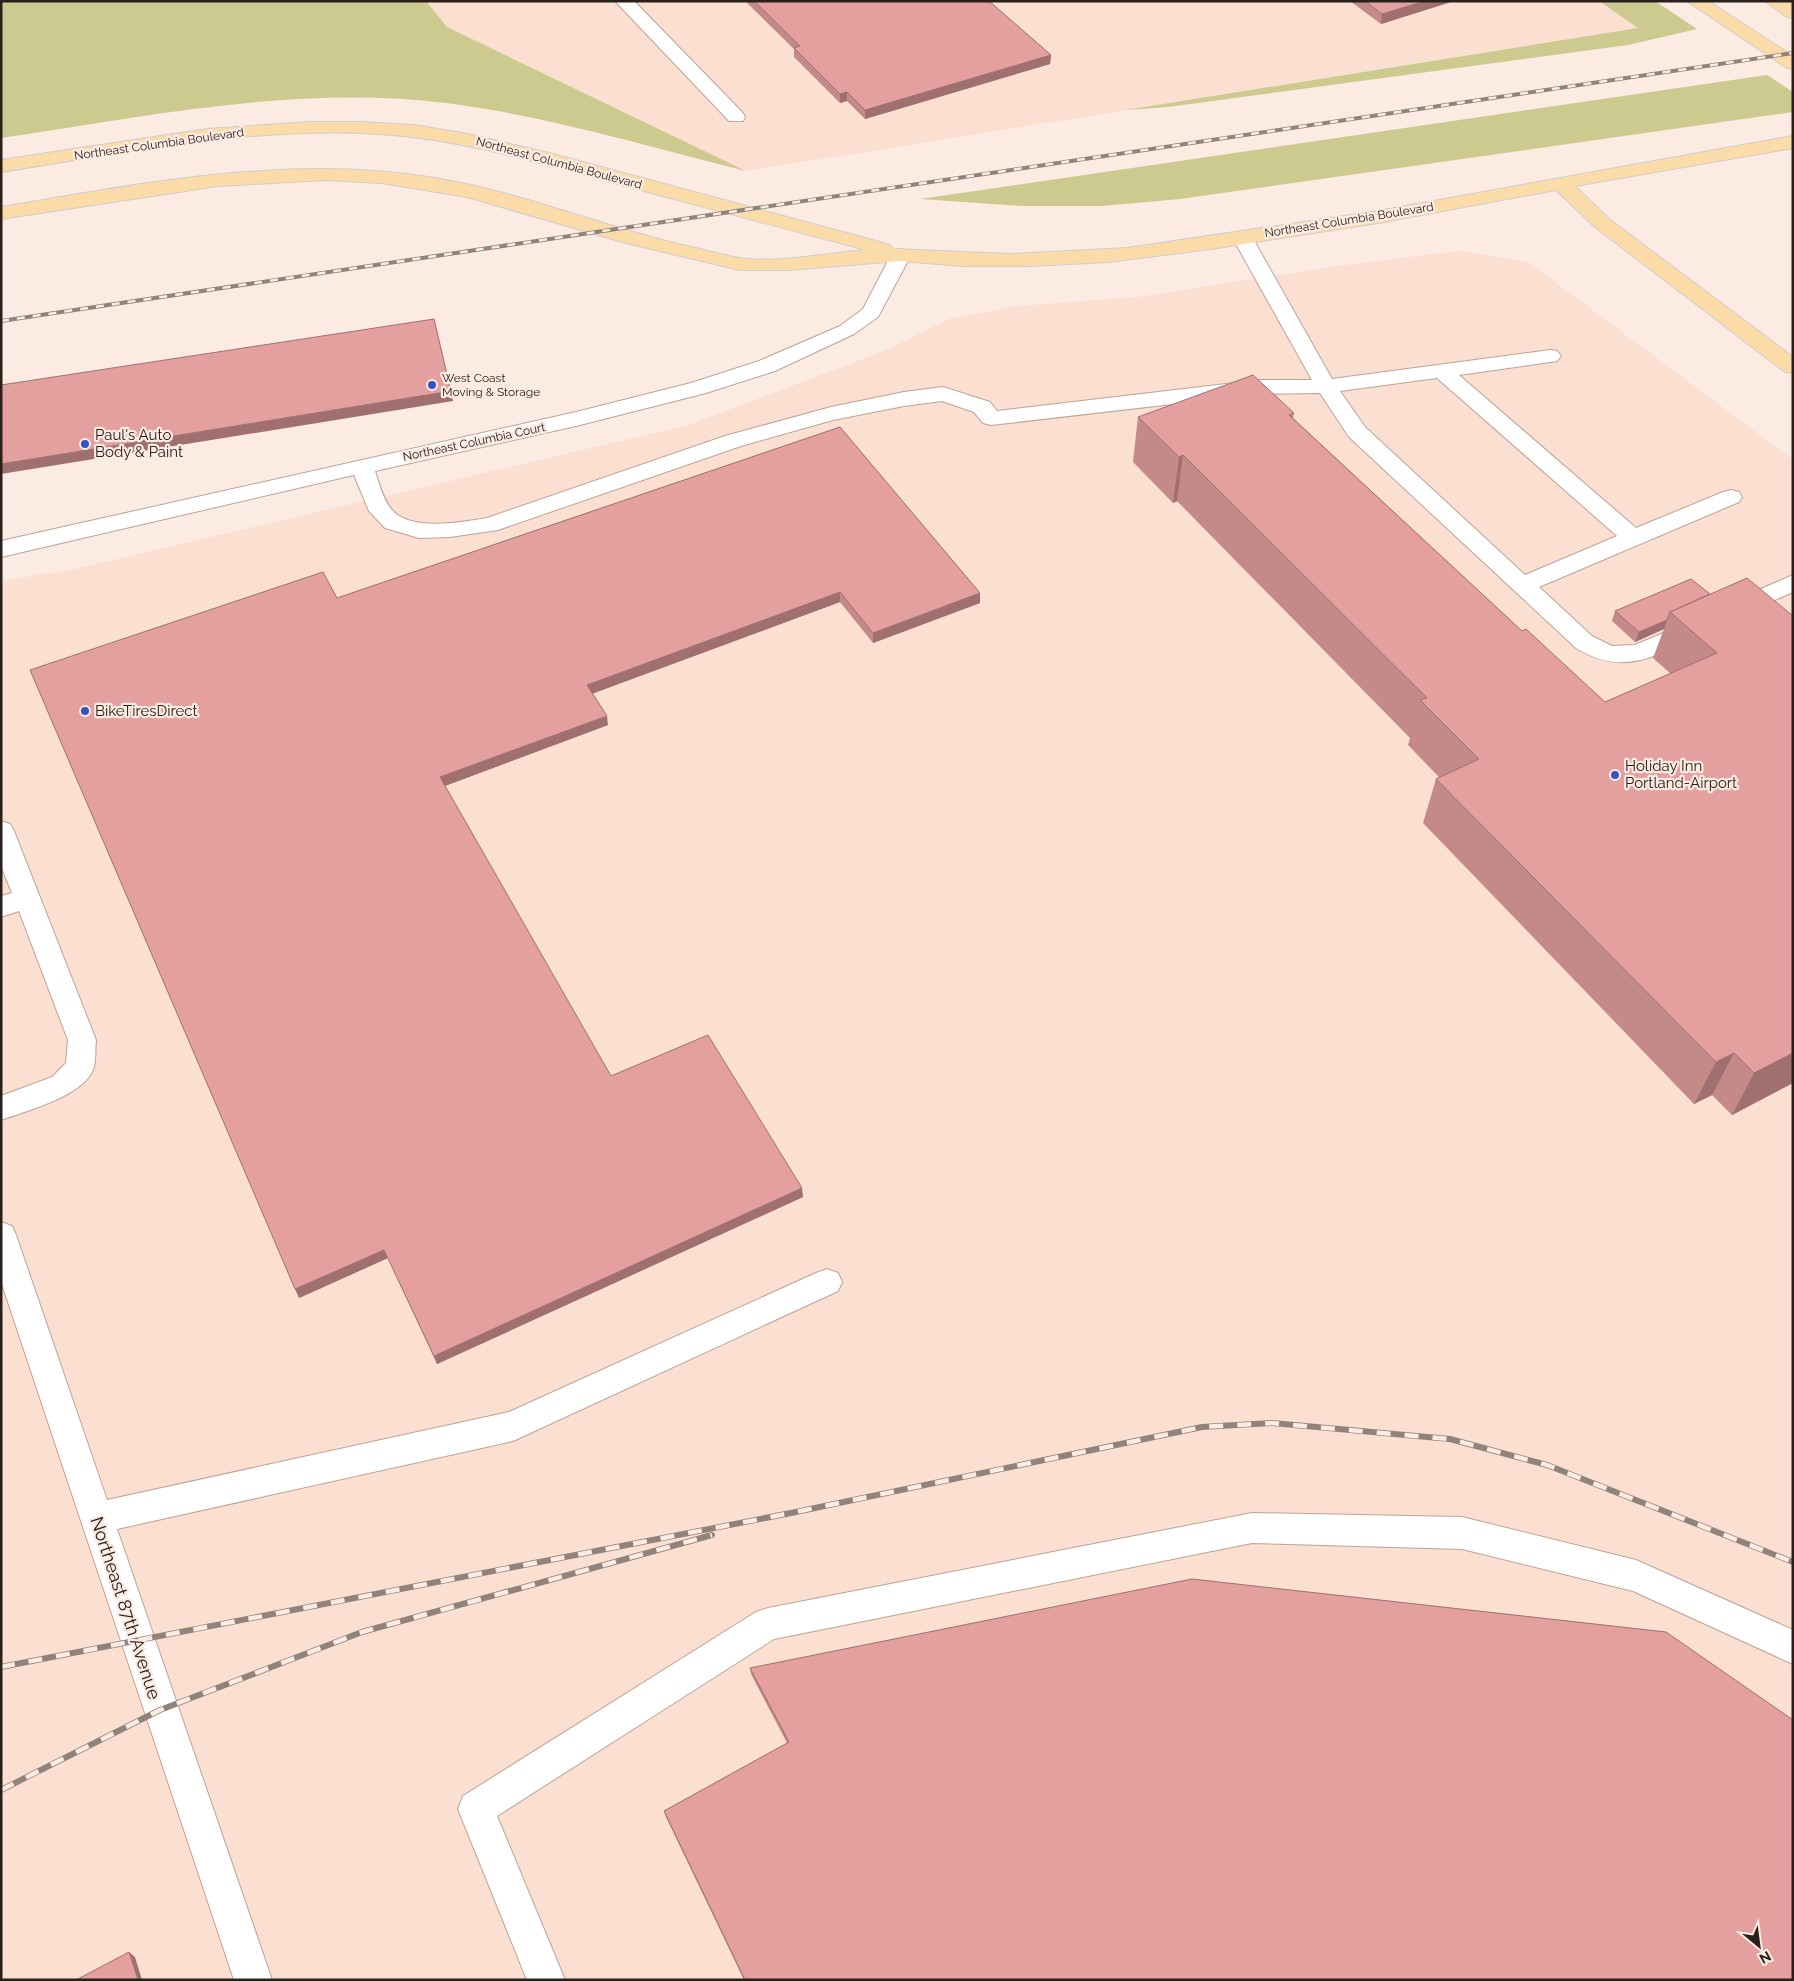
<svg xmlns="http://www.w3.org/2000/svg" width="1794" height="1981" font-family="Raleway,sans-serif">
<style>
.built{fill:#fbdfd0}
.green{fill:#ccca8e}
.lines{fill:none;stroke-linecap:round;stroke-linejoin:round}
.minor-casing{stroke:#bda396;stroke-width:2}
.major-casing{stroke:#d0cecd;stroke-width:2}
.minor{fill:#fff;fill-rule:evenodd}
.major{fill:#fbdca9;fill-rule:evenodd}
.rail-far1-casing{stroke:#90837c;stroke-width:4}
.rail-casing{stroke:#90837c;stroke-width:6}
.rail-far1{stroke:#fbebe2;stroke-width:2.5;stroke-dasharray:8;stroke-linecap:butt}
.rail{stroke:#fbebe2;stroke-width:4.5;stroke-dasharray:14;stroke-linecap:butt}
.wall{fill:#c38a88}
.shaded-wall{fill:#9f706f}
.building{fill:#e3a09e;stroke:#9f706f}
.poi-dot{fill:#3354c5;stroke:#fbebe2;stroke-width:2}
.labels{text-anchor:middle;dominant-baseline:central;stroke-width:4.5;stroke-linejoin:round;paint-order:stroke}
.far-street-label{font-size:12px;fill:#2a201b;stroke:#fbebe2}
.far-poi-label{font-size:12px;fill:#2a201b;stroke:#fbebe2;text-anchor:start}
.poi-label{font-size:15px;fill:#2a201b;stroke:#fbebe2;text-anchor:start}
.near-street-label{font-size:18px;fill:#2a201b;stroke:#fbebe2}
</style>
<rect width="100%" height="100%" fill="#fbebe2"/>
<g class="built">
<polygon points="426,1 1599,1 1639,28 746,171 447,27"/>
<polygon points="1458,251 1528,262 1793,460 1793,1980 1,1980 1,581 75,569 689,425 887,350 949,319 1018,306 1138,297 1338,266"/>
</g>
<g class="green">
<path d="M 1,1 L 426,1 L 447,27 L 746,171 C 646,146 548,116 446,103 C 297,85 148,116 1,138 Z"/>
<polygon points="1599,1 1655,1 1697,29 1628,45 1168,107 1126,110 1638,28"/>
<polygon points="1767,75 1793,92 1793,112 1180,199 1102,206 1023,206 920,199"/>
</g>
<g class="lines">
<g class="minor-casing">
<g id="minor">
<polygon points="615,1 634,1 743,113 745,117 743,121 729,121"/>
<path d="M 1242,231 L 1249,233 L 1252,237 L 1332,379 L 1550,350 L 1557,351 L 1561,356 L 1557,361 L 1459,375 L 1636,528 L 1723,492 L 1731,490 L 1739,492 L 1742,497 L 1739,502 L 1539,587 L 1592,636 L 1612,646 L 1635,645 L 1692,621 L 1700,623 L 1704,629 L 1700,635 C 1656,656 1622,677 1576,648 L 1349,437 L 1320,393 L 1260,394 L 991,425 L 983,423 L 974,412 L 942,401 L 904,406 L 833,420 L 741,446 L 498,530 L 450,537 L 419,538 L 385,528 L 369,511 L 354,475 L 1,557 L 1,541 L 576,412 L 691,383 L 759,361 L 840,326 L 863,309 L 891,255 L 894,251 L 901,249 L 908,251 L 911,255 L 878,317 L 854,334 L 775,371 L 706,393 L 576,426 L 375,471 C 379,483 383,500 392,510 C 411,532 462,522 487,518 L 725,436 L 831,407 L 904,392 L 943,387 L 990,402 L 997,411 L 1260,380 L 1312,380 L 1232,237 L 1235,233 ZM 1437,378 L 1617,536 L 1525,575 L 1365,427 L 1340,391 Z"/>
<polygon points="1793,575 1793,592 1734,618 1726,616 1722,610 1726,604"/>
<path d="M 1,821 L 10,824 L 14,831 L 96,1040 C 95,1049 96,1059 94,1067 C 87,1095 26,1111 1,1120 L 1,1096 L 52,1077 L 66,1063 L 68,1040 L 19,911 L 1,917 L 1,896 L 12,893 L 1,866 Z"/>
<polygon points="1,1222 12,1226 16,1235 107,1500 509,1412 816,1273 827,1269 838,1273 842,1282 838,1291 513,1441 117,1529 272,1980 234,1980 1,1281"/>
<polygon points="1252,1513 1462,1517 1636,1560 1793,1630 1793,1664 1633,1591 1462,1549 1252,1543 774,1639 497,1816 565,1980 527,1980 458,1809 463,1796 756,1612 768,1608"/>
</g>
</g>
<g class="major-casing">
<g id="major">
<polygon points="1687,1 1708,1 1793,56 1793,69 1787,68"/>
<polygon points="1765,1 1787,1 1793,5 1793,18 1787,17"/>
<path d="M 310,122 L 362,122 L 414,125 L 468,134 L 553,154 L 858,236 L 890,245 L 893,249 L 1011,254 L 1127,248 L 1378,211 L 1793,136 L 1793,148 L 1575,186 L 1609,219 L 1793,357 L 1793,373 L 1785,372 L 1595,227 L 1556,190 L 1378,223 L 1211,249 L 1108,262 L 1030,266 L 963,266 L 899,261 L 790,270 L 740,270 L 626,243 L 467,197 L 381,183 L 327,180 L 218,186 L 1,219 L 1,207 C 145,183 290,154 435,178 C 522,192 605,228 691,247 C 709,251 728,257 747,259 C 786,262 827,253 866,250 C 783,228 700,206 618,184 C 533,161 450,136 362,133 C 241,129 120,153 1,172 L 1,160 L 207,129 Z"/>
</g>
</g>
<use href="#minor" class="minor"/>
<use href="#major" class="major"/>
<g class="rail-far1-casing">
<polyline id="rail-far1" points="1,321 1793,53"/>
</g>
<g class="rail-casing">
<g id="rail">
<polyline points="1,1667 791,1513 1202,1427 1272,1423 1450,1439 1547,1465 1793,1562"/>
<polyline points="1,1790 160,1710 362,1632 712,1535"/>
</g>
</g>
<use href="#rail-far1" class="rail-far1"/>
<use href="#rail" class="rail"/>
</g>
<g class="wall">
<polygon points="745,1 989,1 1051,55 1050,64 865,119 847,101 840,103 794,57 794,49"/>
<polygon points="1350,1 1454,1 1381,24"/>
<polygon points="1294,413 1293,418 1522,631 1605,702 1671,674 1653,658 1664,629 1635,642 1612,621 1615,611 1710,594 1793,616 1793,1083 1732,1115 1712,1095 1694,1104 1423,823 1436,779 1439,777 1408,745 1410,738 1177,501 1173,503 1133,462 1138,417"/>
<polygon points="840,427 980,593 980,603 873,643 840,602 593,693 608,725 445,786 611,1076 803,1197 437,1364 388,1258 299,1298 337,598"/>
<polygon points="750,1668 1793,1980 744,1980 666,1817 664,1811 787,1743 751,1674"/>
</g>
<g class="shaded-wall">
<polygon points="1425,1 1454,1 1381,24 1382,14"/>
<polygon points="1051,55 1050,64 865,119 865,110"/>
<polygon points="847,92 847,101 840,103 840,94"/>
<polygon points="451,391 453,401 1,474 1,464"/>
<polygon points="1183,455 1177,501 1173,503 1179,457"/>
<polygon points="840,592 840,602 589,695 587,685"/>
<polygon points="980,593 980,603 873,643 873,633"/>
<polygon points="1667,620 1664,629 1635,642 1639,632"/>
<polygon points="607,716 608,725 442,787 440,777"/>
<polygon points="1734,1053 1712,1095 1694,1104 1716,1062"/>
<polygon points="1793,1053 1793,1083 1732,1115 1754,1073"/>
<polygon points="802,1188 803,1197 437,1364 434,1356"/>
<polygon points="384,1250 388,1258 299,1298 295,1289"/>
<polygon points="129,1952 135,1957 142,1980 138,1980"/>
</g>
<g class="building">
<polygon points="754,1 989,1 1051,55 865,110 847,92 840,94 794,48 800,46"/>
<polygon points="1365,1 1425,1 1382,14"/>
<polygon points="434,319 451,391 1,464 1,385"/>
<polygon points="1253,375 1294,413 1289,415 1522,631 1526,629 1605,702 1717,653 1670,612 1747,578 1793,616 1793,1053 1754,1073 1734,1053 1716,1062 1436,779 1479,759 1420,700 1427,698 1183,455 1179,457 1138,417"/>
<polygon points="840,427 980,593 873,633 840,592 587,685 607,716 440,777 611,1076 708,1035 802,1188 434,1356 384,1250 295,1289 30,670 323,572 337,598"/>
<polygon points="1691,579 1710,594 1670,612 1667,620 1639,632 1615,611"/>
<polygon points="1192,1579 1666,1632 1793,1720 1793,1980 745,1980 664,1811 789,1742 750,1668"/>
<polygon points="129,1952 138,1980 76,1980"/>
</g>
<g class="poi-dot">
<circle cx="432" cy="385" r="5"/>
<circle cx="85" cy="444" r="5"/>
<circle cx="85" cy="711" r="5"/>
<circle cx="1615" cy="775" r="5"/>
</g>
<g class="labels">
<g class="far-street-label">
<text transform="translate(159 144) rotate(-8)">Northeast Columbia Boulevard</text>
<text transform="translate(559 163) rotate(15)">Northeast Columbia Boulevard</text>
<text transform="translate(1349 220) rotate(-9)">Northeast Columbia Boulevard</text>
<text transform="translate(474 442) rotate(-12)">Northeast Columbia Court</text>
</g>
<g class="far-poi-label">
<text x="442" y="378">West Coast<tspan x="442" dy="14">Moving &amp; Storage</tspan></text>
</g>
<g class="poi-label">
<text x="95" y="435">Paul's Auto<tspan x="95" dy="17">Body &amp; Paint</tspan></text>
<text x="95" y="711">BikeTiresDirect</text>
<text x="1625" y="766">Holiday Inn<tspan x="1625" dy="17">Portland-Airport</tspan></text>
</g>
<g class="near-street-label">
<text transform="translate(126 1608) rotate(72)">Northeast 87th Avenue</text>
</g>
</g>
<rect width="1794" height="1981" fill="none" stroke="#2a201b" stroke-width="5"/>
<g transform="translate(1759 1946) rotate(151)" stroke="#fbebe2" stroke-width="4" paint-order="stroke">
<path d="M0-4L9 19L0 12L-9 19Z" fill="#2a201b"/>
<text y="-8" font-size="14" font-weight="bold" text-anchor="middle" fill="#2a201b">N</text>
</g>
</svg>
